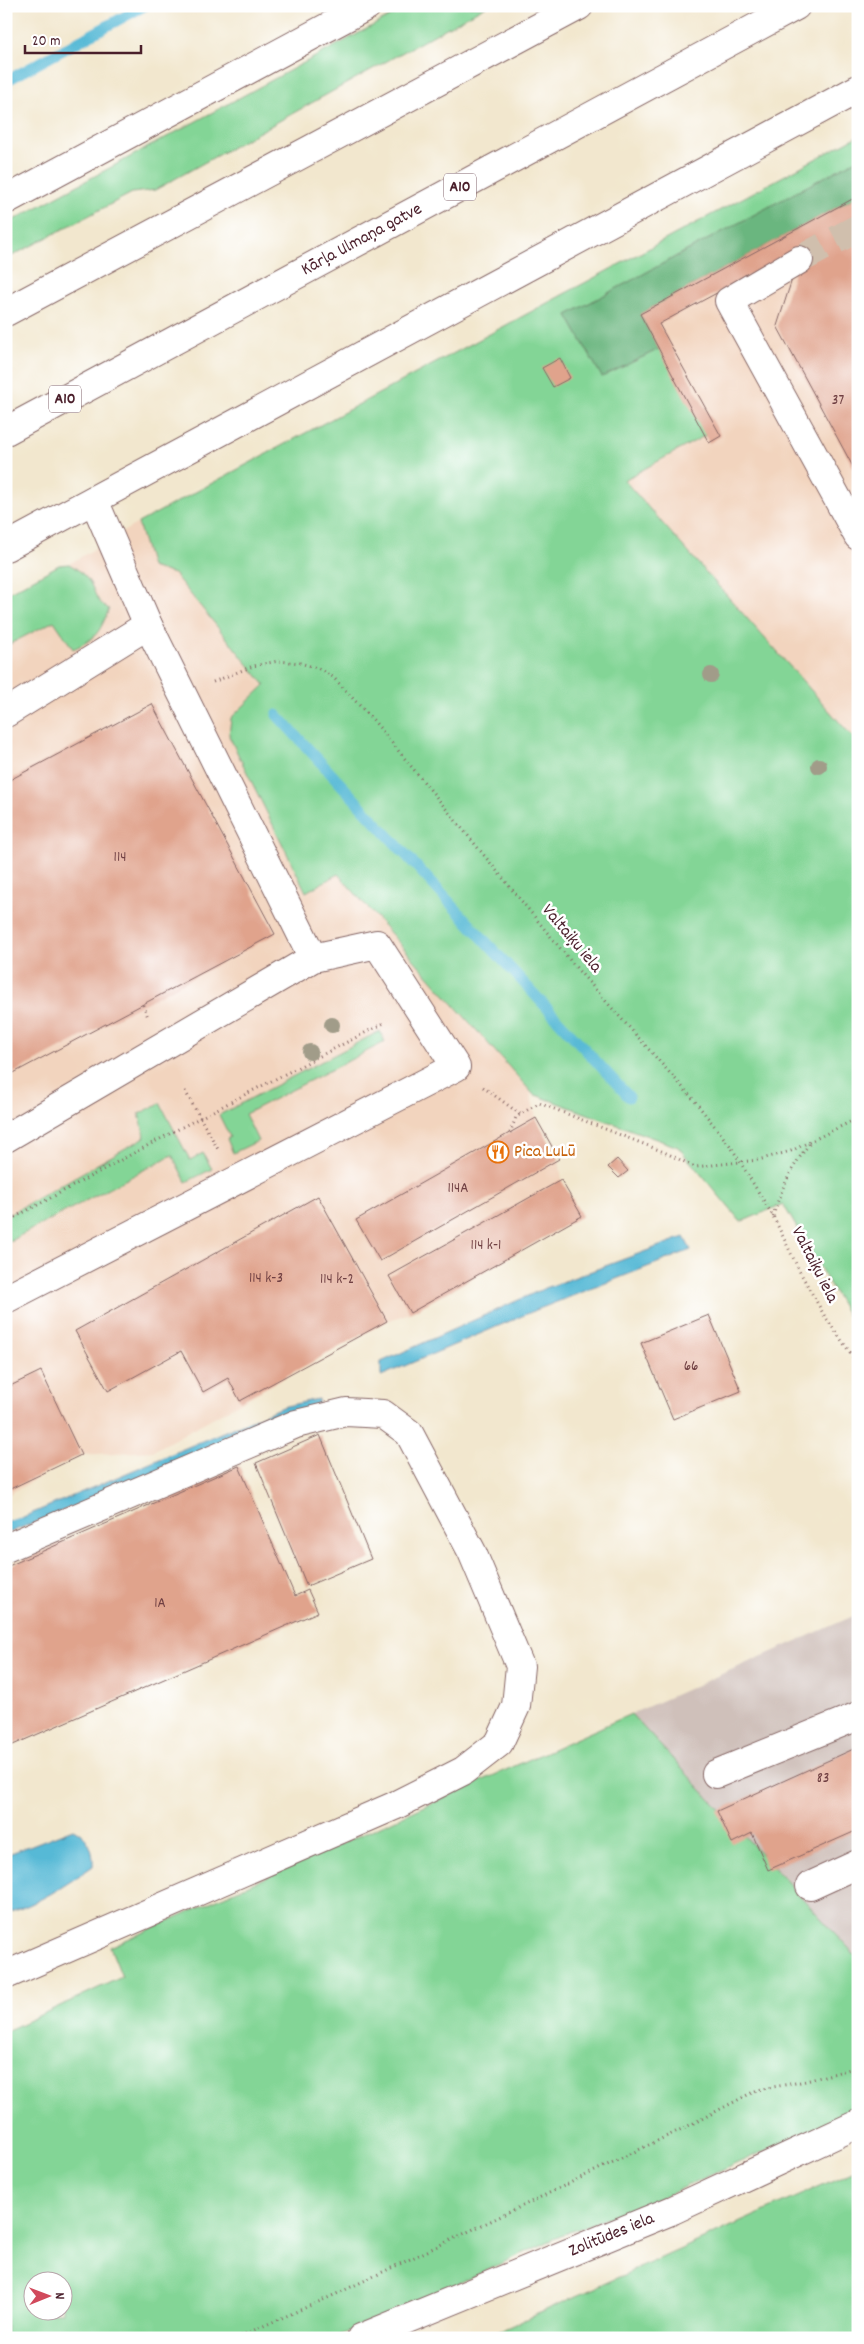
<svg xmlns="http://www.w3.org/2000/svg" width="864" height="2344" font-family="Dekko,sans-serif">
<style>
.built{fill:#f2d4be}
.industrial{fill:#cfc0ba}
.green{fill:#83d596;stroke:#667a60;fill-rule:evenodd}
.forest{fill:#6ab67f;stroke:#5a6a55}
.water{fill:#57b9d6;stroke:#506c80}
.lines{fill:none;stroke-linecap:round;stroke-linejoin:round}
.stream{stroke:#57b9d6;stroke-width:11}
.building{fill:#e0a38c}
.minor-tunnel{stroke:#d0bfad;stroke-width:28;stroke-dasharray:28 14;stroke-linecap:butt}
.minor-casing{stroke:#856564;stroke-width:30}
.highway-casing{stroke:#856564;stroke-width:30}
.path{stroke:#856564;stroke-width:3;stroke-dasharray:1 4;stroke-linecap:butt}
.minor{stroke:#fff;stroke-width:28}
.highway{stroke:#fff;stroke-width:28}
.tree{fill:#a19c89}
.labels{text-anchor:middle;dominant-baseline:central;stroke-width:5;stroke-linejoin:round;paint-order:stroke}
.number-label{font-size:15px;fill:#704043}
.shield{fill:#fff;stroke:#80626b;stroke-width:1}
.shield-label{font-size:16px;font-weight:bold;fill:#4a1f2b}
.street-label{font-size:18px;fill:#4a1f2b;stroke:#fff}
.food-label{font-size:18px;fill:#c56008;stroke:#fff;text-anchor:start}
</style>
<rect width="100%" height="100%" fill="#fff"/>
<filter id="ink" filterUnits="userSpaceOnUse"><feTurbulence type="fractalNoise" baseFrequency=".02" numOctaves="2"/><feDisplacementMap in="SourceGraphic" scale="10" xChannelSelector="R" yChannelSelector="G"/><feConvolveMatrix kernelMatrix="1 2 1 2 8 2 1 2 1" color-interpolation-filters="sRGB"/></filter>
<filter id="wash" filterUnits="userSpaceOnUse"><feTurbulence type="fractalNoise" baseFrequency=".0096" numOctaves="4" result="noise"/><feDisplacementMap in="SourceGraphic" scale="20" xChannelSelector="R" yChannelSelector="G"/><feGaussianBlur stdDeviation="1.12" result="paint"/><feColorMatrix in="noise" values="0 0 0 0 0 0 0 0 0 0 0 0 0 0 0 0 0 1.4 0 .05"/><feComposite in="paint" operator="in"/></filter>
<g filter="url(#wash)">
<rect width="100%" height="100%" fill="#f2e7ce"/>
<g class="built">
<polygon points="858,138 858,771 495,335"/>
<polygon points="138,523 151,567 174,574 265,685 231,718 306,891 338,873 530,1091 536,1118 559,1159 562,1180 582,1216 410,1313 387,1321 153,1451 78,1455 6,1496 6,594 59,565 69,564"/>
</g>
<polygon class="industrial" points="858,1614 858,1958 631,1714"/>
<g class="green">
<polygon points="409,6 486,6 155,190 132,193 6,259 6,224"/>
<polygon points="858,136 858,159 567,315 602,377 659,349 706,435 624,480 858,743 858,1333 783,1204 741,1222 678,1147 533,1094 338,874 306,892 229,736 231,718 265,685 174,574 151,567 138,523"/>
<path d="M 69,564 C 76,568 83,573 88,580 C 98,594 92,598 109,609 C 100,632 96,639 73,649 L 54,621 L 6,646 L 6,594 L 59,565 Z"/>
<polygon points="380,1031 385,1042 245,1114 258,1141 233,1153 227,1139 230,1137 219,1115"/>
<polygon points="160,1103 190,1160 203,1153 212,1169 186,1182 172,1155 6,1243 6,1213 8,1215 145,1137 139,1114"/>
<path d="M 631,1714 L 858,1958 L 858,2109 L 662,2197 L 565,2234 L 414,2304 L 333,2338 L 6,2338 L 6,2031 L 122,1977 L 110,1947 ZM 32,2282 L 62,2282 L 62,2312 L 32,2312 Z"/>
<polygon points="858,2169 858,2338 484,2338"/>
</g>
<polygon class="forest" points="858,159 858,196 640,314 659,349 602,377 567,315"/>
<g class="water">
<polygon points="684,1237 691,1250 536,1310 381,1376 381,1362 543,1289"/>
<polygon points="318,1399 318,1406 6,1534 6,1522 21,1518 282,1407"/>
<path d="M 73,1829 C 88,1836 94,1850 93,1866 C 65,1886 39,1903 6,1914 L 6,1855 Z"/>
</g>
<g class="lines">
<g class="stream">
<polyline points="6,81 144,6"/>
<polyline points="277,715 629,1097"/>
</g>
</g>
<g id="blocks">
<g class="building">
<polygon points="858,196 858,476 777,326 793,276 795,251 659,324 721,436 709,443 640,314"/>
<polygon points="560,358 570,378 553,387 542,368"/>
<polygon points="152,704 275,934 6,1077 6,782"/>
<polygon points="536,1118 559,1159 380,1261 356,1220"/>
<polygon points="617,1159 628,1171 619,1178 608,1167"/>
<polygon points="561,1180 582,1216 410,1313 389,1276"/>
<polygon points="318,1196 387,1321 240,1401 228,1378 203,1392 181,1351 108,1391 75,1331"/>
<polygon points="709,1315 741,1391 673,1419 641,1343"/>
<polygon points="41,1371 81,1455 6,1491 6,1388"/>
<polygon points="320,1435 371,1559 307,1586 256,1463"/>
<polygon points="239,1466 295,1596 308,1590 318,1612 6,1748 6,1567"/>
<polygon points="858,1747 858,1830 768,1870 752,1833 732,1843 717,1811"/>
</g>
</g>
</g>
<g filter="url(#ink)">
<use href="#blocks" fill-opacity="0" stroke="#856564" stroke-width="1"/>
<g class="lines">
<polyline class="minor-tunnel" points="799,260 858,228"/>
<g class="minor-casing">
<g id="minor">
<polyline points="799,260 729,301 858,536"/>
<polyline points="94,500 148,625 313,958"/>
<polyline points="6,713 148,625"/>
<polyline points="6,1138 313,958 377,944 456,1067 6,1299"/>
<polyline points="6,1548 296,1424 346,1412 383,1414 409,1433 472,1552 520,1666 516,1706 499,1743 463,1771 394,1806 6,1975"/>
<polyline points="716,1774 858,1716"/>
<polyline points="810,1886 858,1864"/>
<path id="s1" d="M 361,2338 L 673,2210 L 858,2124"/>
</g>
</g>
<g class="highway-casing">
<g id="highway">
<polyline points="6,200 367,6"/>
<polyline points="6,312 579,6"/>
<path id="s2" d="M 6,431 L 796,6"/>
<polyline points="6,547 858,89"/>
</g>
</g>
<g class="path">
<polyline points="213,682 253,666 278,661 300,663 317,668 333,677 374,721 578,970 694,1100 731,1147 773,1216 800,1272 824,1315 858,1364"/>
<polyline points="143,1005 148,1017"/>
<polyline points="483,1087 520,1114"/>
<polyline points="185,1091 219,1151"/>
<polyline points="510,1133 516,1117 539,1103 664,1152 695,1167 758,1160 791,1151 858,1118"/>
<path d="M 773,1216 C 781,1188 793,1165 810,1143"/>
<polyline points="6,1222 184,1126 386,1022"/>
<polyline points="236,2338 332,2296 516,2209 690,2125 757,2090 806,2081 858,2067"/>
</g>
<use href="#minor" class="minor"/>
<use href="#highway" class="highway"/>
</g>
<g class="tree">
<circle cx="711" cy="675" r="8"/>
<circle cx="819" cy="766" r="8"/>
<circle cx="332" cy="1025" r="8"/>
<circle cx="310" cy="1052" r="8"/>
</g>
</g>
<defs>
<g id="restaurant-ring" transform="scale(1.125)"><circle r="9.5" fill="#fff" stroke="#e8710a" stroke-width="1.5"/><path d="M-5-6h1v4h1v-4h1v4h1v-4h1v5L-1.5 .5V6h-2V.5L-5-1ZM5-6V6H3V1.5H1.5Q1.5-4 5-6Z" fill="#e8710a"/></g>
</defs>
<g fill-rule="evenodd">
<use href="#restaurant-ring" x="498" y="1152"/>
</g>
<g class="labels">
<g class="number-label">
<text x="838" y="401">37</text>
<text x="120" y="858">114</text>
<text x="458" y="1189">114A</text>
<text x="486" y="1246">114 k-1</text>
<text x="266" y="1279">114 k-3</text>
<text x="337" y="1280">114 k-2</text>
<text x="691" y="1367">66</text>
<text x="160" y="1604">1A</text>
<text x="823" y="1779">83</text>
</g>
<g class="shield">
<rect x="444" y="173.5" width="32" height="27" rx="4"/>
<rect x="49" y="385.5" width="32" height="27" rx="4"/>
</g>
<g class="shield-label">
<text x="460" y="187">A10</text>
<text x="65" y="399">A10</text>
</g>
<g class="street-label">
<text stroke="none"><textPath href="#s2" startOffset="404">Kārļa Ulmaņa gatve</textPath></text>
<text transform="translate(571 939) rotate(50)">Valtaiķu iela</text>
<text transform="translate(814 1265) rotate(63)">Valtaiķu iela</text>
<text stroke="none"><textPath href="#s1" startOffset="271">Zolitūdes iela</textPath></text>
</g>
<g class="food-label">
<text x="514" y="1152">Pica LuLū</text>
</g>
</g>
<rect width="864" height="2344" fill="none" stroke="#fff" stroke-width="25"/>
<g transform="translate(48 2296) rotate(89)"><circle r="24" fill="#ffffff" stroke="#b7a5aa"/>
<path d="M0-4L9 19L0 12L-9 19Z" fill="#d1495b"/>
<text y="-8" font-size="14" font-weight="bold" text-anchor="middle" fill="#4a1f2b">N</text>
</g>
<path d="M25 45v8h116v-8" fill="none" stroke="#4a1f2b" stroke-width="2.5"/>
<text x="32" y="45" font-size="15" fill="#4a1f2b" stroke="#ffffff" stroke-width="4" paint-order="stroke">20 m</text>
</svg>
